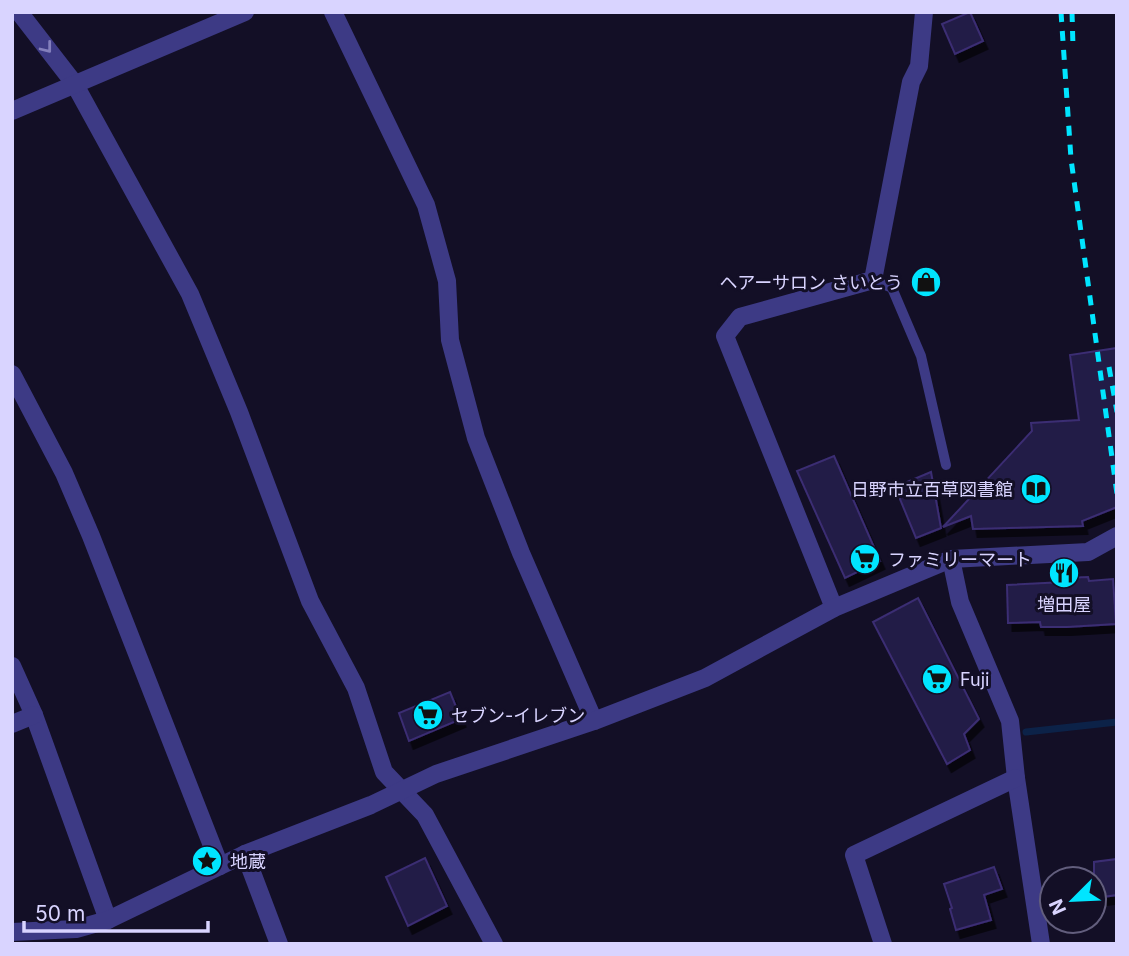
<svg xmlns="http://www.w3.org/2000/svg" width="1129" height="956" font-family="Inter,'Noto Sans JP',sans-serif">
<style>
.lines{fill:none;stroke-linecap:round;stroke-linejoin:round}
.stream{stroke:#0c2248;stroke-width:7}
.building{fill:#241b47;stroke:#3b2d73;stroke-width:2;filter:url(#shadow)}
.lane{stroke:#3d3a85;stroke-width:10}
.street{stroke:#3d3a85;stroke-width:18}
.rail{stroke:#00e5ff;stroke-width:5;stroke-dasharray:10 9;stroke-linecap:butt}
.oneway{stroke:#837fbc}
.labels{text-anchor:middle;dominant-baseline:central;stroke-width:6;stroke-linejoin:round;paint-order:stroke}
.poi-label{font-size:18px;fill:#d9d4ff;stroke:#130f26;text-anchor:start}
</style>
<defs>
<filter id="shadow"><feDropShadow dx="4.5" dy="8" stdDeviation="0" flood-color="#0009"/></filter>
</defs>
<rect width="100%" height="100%" fill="#130f26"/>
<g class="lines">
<polyline class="stream" points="1026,732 1117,722"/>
</g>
<g class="building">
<polygon points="970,12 983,41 955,54 942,24"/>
<polygon points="1117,348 1117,507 1082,521 1083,526 973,529 971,516 943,527 1032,431 1031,423 1079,420 1070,355"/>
<polygon points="834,456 880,561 845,578 797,471"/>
<polygon points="931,472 941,528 916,538 895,487"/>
<polygon points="1088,577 1089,581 1113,579 1116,624 1067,627 1041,627 1040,622 1008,623 1007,585 1064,582 1064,578"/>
<polygon points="918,598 979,719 964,734 970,750 947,764 873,622"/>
<polygon points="450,692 461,719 409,741 399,713"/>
<polygon points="425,858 447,906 408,926 386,877"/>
<polygon points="1117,859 1117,895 1094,898 1094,862"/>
<polygon points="994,867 1002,889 984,895 991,920 956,930 950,909 952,908 944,884"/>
</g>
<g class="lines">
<polyline class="lane" points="873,280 892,288 921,356 946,465"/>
<g class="street">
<polyline points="19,12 74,83 190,294 239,412 310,601 356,688 384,772 425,815 494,944"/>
<polyline points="333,12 426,205 447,281 450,340 476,438 521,553 594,721"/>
<polyline points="12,111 245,12"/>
<polyline points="12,374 64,473 91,536 220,866"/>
<polyline points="951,559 960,602 1010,721 1016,778 1041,944"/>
<polyline points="834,608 725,336 740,317 873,280 911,82 919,66 924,12"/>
<polyline points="12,666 34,715 108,920"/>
<polyline points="12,724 34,715"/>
<polyline points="245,854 279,944"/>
<polyline points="12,932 76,929 108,920 245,854 371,805 436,774 594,721 705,678 834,608 951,559 1088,552 1117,536"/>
<polyline points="883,944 854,855 1016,778"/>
</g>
<g class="rail">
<polyline points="1061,12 1071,159 1117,494"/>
<polyline points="1072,12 1073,47"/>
<polyline points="1109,367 1117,412"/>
</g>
</g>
<defs><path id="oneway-chevron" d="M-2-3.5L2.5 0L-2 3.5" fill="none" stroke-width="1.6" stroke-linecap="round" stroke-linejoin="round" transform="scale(1.75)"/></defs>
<use class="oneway" href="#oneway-chevron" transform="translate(47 48) rotate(52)"/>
<defs>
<g id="shop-disc" transform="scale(1.575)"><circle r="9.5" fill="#00e5ff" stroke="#130f26"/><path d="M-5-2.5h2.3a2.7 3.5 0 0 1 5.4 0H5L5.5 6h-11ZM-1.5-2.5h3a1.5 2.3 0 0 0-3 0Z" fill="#111"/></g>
<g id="library-disc" transform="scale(1.575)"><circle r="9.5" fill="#00e5ff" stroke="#130f26"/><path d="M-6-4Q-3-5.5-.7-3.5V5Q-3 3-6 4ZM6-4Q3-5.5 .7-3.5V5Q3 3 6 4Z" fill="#111"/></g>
<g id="supermarket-disc" transform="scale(1.575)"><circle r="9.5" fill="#00e5ff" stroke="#130f26"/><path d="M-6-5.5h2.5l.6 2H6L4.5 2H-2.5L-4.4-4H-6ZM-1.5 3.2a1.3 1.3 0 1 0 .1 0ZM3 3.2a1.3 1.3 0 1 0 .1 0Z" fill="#111"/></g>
<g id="restaurant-disc" transform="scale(1.575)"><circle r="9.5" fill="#00e5ff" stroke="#130f26"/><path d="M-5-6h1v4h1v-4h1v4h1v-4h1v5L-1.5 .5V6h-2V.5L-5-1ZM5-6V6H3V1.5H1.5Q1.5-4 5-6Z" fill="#111"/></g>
<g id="sight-disc" transform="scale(1.575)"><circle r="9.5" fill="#00e5ff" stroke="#130f26"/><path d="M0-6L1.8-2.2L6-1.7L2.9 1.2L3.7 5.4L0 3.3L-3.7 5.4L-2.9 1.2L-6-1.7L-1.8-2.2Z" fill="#111"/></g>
</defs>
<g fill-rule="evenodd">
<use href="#shop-disc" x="926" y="282"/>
<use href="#library-disc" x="1036" y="489"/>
<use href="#supermarket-disc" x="865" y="559"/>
<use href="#restaurant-disc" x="1064" y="573"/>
<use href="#supermarket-disc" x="937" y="679"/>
<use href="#supermarket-disc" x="428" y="715"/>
<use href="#sight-disc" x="207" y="861"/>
</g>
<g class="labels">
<g class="poi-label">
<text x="903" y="282" text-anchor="end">ヘアーサロン さいとう</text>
<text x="1013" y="489" text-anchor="end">日野市立百草図書館</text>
<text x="888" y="559">ファミリーマート</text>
<text x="1064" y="604" text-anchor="middle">増田屋</text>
<text x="960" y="679">Fuji</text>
<text x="451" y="715">セブン-イレブン</text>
<text x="230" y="861">地蔵</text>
</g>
</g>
<rect width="1129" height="956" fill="none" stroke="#d9d4ff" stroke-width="28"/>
<g transform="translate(1073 900) rotate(246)"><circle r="33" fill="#130f26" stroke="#625e7d" stroke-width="2"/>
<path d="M0-5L12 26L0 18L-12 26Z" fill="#00e5ff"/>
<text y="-10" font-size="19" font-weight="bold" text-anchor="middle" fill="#d9d4ff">N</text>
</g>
<path d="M24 921v10h184v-10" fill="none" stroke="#d9d4ff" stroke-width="3.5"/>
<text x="35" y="921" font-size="21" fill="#d9d4ff" stroke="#130f26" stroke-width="5" paint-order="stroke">50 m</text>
</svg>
